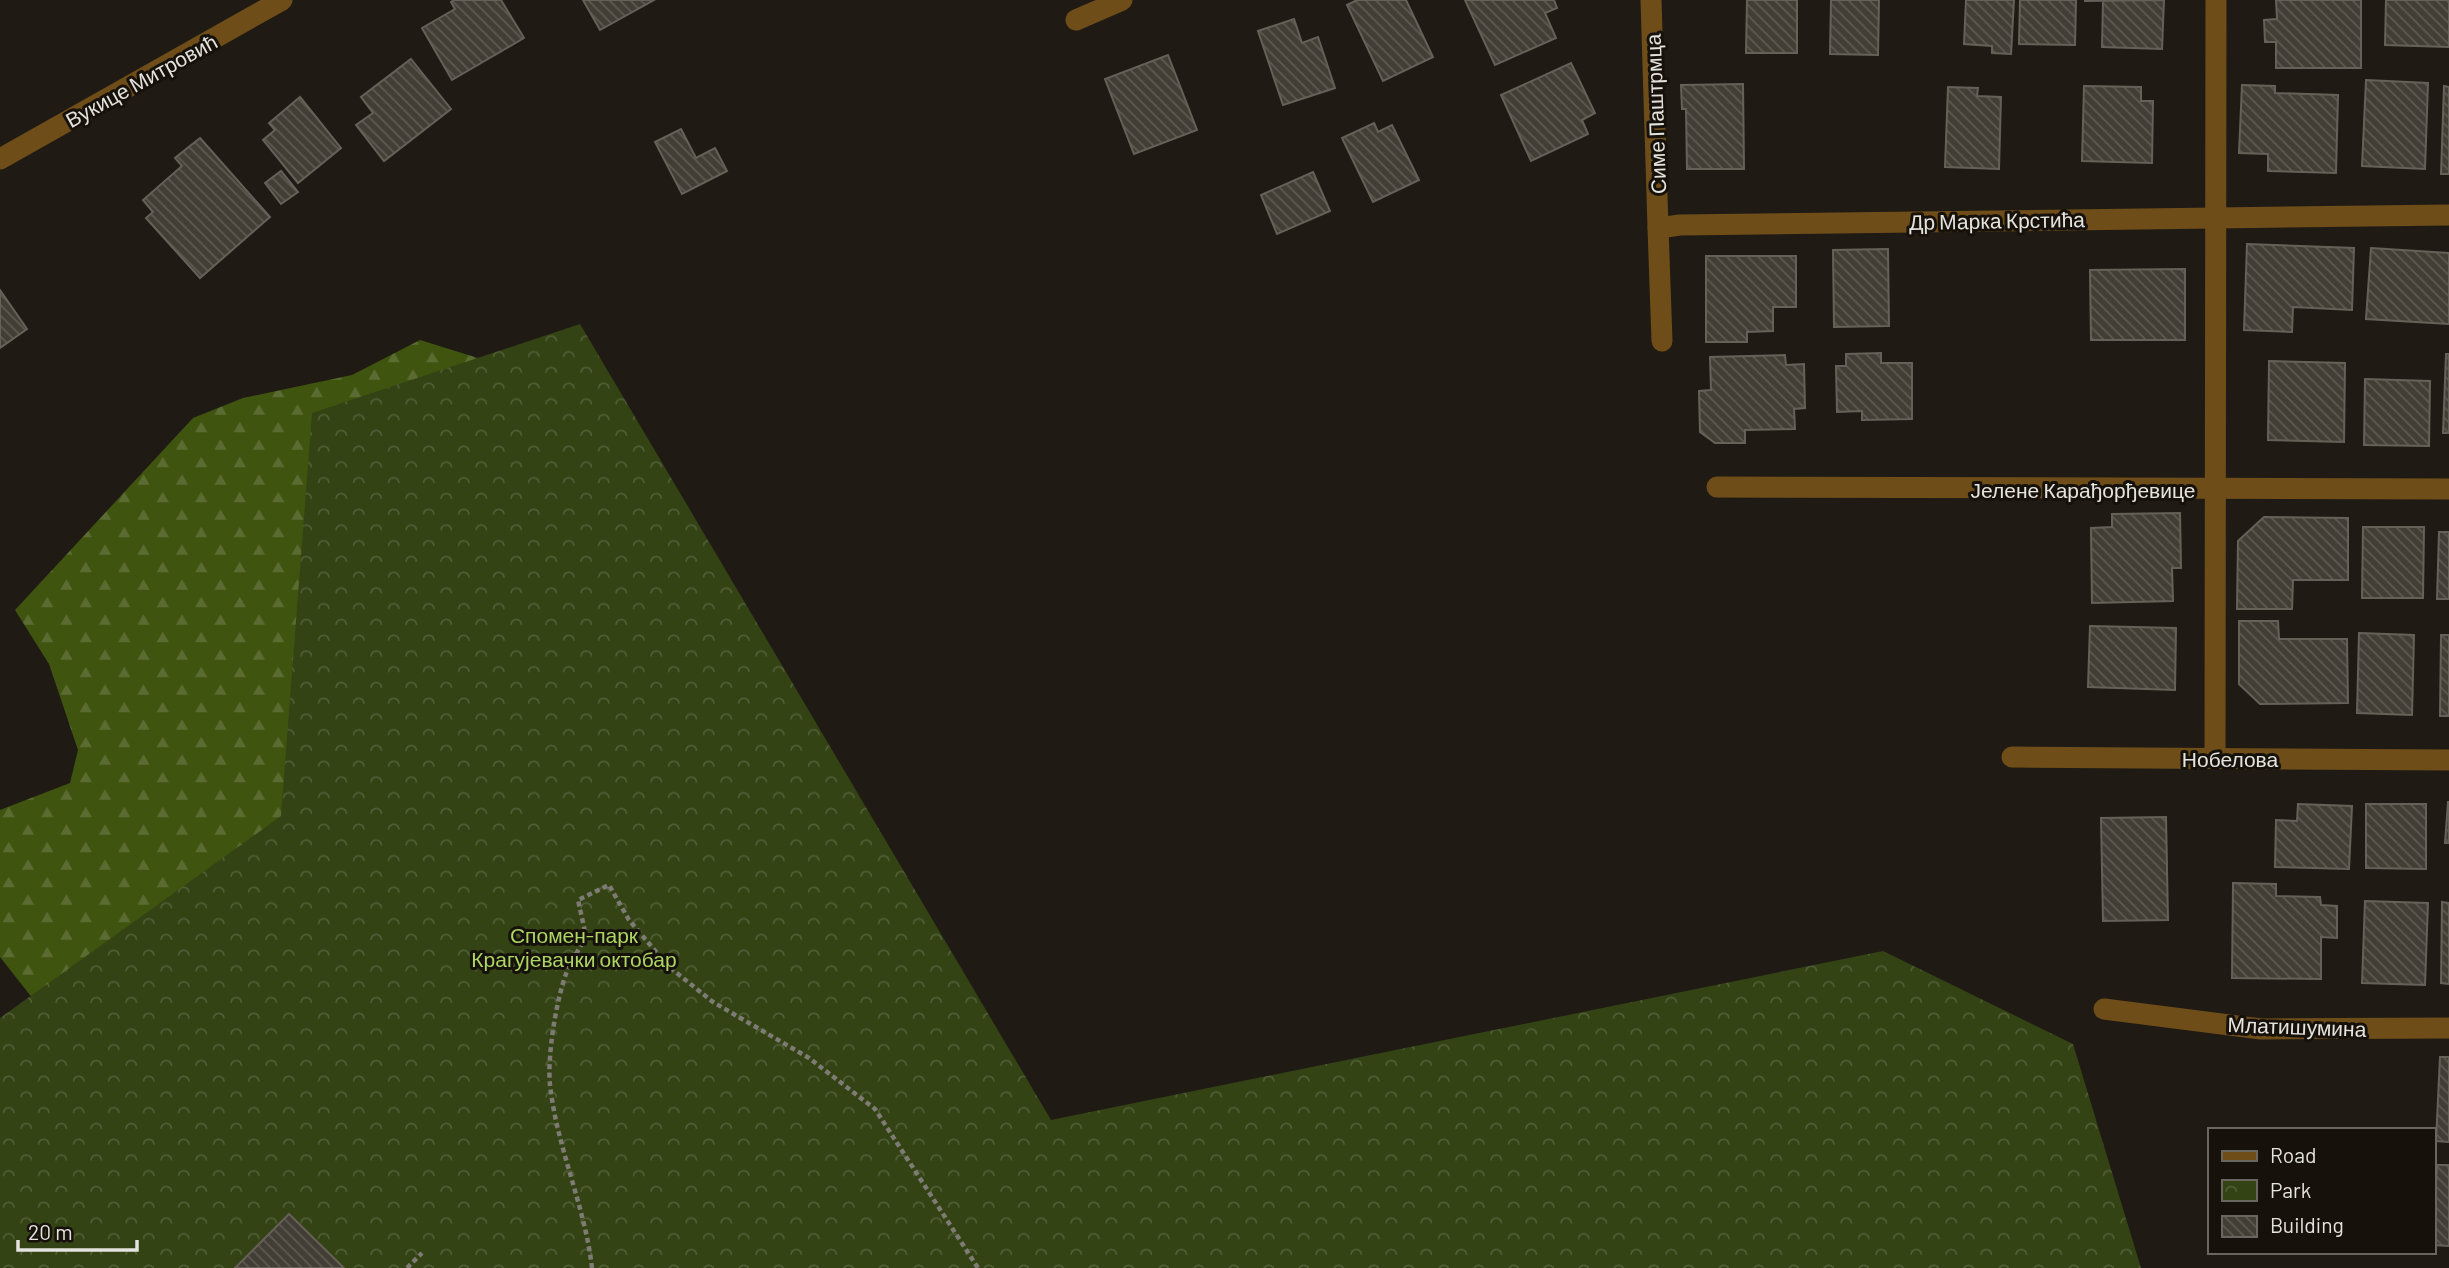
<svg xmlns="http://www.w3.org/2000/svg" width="2449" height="1268" font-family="Barlow,sans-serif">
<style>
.forest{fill:url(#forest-firs)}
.park{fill:url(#park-crowns)}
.building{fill:url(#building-back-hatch);stroke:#666158;stroke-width:2}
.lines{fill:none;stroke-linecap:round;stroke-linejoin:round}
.path{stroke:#7e7b75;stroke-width:4.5;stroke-dasharray:5 3.5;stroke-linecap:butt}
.street{stroke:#6f4d19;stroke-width:21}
.labels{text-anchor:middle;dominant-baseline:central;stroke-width:6;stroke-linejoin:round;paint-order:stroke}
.street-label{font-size:21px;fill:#e5e3de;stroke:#16120b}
.park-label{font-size:21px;fill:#acd562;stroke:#16120b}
</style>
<defs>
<pattern id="forest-firs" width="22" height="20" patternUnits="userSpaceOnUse" patternTransform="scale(1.75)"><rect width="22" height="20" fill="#3f540f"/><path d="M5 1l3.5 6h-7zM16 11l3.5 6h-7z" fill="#5b6c32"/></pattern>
<pattern id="park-crowns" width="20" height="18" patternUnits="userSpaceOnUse" patternTransform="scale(1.75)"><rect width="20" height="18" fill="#334314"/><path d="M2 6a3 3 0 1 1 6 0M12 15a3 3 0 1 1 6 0" fill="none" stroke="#505e36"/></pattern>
<pattern id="building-back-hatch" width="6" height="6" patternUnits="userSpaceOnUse" patternTransform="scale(1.75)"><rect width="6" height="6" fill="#423e35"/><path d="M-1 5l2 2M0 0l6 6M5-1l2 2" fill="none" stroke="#5d5a52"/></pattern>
</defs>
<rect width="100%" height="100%" fill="#1f1b14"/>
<polygon class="forest" points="420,340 520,371 537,445 0,1268 86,1066 0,957 0,810 70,783 78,750 49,664 15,610 193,418 243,398 352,375"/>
<polygon class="park" points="580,324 1051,1120 1883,951 2073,1044 2141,1268 0,1268 0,1018 281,816 312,413"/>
<g class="building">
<polygon points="454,0 501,0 524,38 452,80 422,28 455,9 451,2"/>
<polygon points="583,0 654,0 600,30"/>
<polygon points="1357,0 1406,0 1433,57 1383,81 1347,5"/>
<polygon points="1465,0 1554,0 1557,8 1545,13 1556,38 1495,65"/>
<polygon points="1747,0 1797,0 1797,53 1746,53"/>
<polygon points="1831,0 1879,0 1878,55 1830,54"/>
<polygon points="1966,0 2014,0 2011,54 1992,53 1992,46 1964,44"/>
<polygon points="2020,0 2076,0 2075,45 2019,44"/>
<polygon points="2164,0 2162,49 2102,47 2103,1 2084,1"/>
<polygon points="2276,0 2361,0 2361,68 2276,68 2276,42 2265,42 2264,20 2277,19"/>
<polygon points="2386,0 2449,0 2449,47 2385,45"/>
<polygon points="1294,19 1302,43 1318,37 1335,88 1283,105 1258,31"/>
<polygon points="1168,55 1197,130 1134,154 1105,79"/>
<polygon points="411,59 451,109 384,161 356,125 373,113 361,97"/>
<polygon points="1571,63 1595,113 1582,120 1588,134 1531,161 1501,95"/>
<polygon points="2366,80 2428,83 2425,169 2362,166"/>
<polygon points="1743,84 1744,169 1687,169 1686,109 1682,109 1681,85"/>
<polygon points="2242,85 2275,86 2275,93 2338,95 2336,173 2268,171 2268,154 2239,153"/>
<polygon points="2084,86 2141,87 2141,101 2153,101 2152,163 2082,161"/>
<polygon points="2444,86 2449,87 2449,174 2441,174"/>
<polygon points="1948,87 1978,88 1977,96 2001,97 1999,169 1945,167"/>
<polygon points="300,97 341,148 298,183 263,140 275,130 269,123"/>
<polygon points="1374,123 1378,132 1392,125 1419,180 1373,202 1342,138"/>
<polygon points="681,129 696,158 715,148 727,171 682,194 655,142"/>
<polygon points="200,138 270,217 200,278 146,218 153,212 143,200 182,166 175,158"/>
<polygon points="281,171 298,192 281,204 265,183"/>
<polygon points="1313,172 1330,211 1277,234 1261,195"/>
<polygon points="2247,244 2354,248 2352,310 2293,307 2292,332 2244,330"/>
<polygon points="2371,248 2449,253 2449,324 2366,319"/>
<polygon points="1888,249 1889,326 1834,327 1833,250"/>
<polygon points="1706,256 1796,256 1796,307 1773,307 1773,331 1747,332 1747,342 1706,342"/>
<polygon points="2185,269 2185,340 2091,340 2090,270"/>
<polygon points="0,290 27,329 0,348"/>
<polygon points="1881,353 1881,363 1912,363 1912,419 1862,420 1862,411 1837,412 1836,366 1846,366 1846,354"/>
<polygon points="2446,354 2449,354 2449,433 2443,433"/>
<polygon points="1785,355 1786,365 1804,364 1805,408 1794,409 1795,429 1745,430 1745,443 1715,443 1700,432 1699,391 1711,390 1710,357"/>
<polygon points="2269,361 2345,363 2344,442 2268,440"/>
<polygon points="2365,379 2430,381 2429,446 2364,445"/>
<polygon points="2180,513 2181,568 2172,568 2173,601 2092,603 2091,528 2112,527 2112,514"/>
<polygon points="2264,517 2348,518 2348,580 2293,580 2292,609 2237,609 2238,541"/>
<polygon points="2363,527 2424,527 2423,598 2362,598"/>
<polygon points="2439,532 2449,532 2449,599 2437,599"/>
<polygon points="2239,621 2278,621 2279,639 2347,639 2348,703 2260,704 2239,684"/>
<polygon points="2090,626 2176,628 2175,690 2088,687"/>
<polygon points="2359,633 2414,635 2412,715 2357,713"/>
<polygon points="2441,635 2449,635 2449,716 2440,716"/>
<polygon points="2448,802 2449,802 2449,843 2445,843"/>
<polygon points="2298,804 2352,806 2349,869 2275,867 2276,820 2297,821"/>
<polygon points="2366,804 2426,804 2426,869 2366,868"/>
<polygon points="2166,817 2168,920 2103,921 2101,818"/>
<polygon points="2233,883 2276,884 2276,896 2320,897 2321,905 2337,906 2337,938 2321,937 2321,979 2232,978"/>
<polygon points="2365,901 2428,903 2425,985 2362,983"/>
<polygon points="2442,902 2449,903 2449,984 2441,983"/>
<polygon points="2440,1057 2449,1057 2449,1142 2436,1141"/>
<polygon points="2437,1165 2449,1165 2449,1246 2433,1245"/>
<polygon points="289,1214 344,1268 235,1268"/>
</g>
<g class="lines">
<g class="path">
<polyline points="407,1268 422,1253"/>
<path d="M 592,1268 C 585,1206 557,1148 550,1085 C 547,1057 556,1001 566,974 C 571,961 580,948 586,936 L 578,900 L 609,885 L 629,920 L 668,966 L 713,1002 L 809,1058 L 875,1109 L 978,1268"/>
</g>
<g class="street">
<polyline points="1651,0 1658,228"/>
<polyline points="1076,20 1122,0"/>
<polyline points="0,159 282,0"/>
<polyline points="1662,341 1658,228 1680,225 2449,215"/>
<polyline points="1717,487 2449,489"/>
<polyline points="2012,757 2449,760"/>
<polyline points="2215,758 2216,0"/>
<polyline points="2104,1009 2261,1029 2449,1028"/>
</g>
</g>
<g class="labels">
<g class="street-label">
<text transform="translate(141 80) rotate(-29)">Вукице Митровић</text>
<text transform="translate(1655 114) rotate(-92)">Симе Паштрмца</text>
<text transform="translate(1997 220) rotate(-1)">Др Марка Крстића</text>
<text x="2083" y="489">Јелене Карађорђевице</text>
<text x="2230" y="758">Нобелова</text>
<text transform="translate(2297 1026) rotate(2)">Млатишумина</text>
</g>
<g class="park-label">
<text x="574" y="934">Спомен-парк<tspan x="574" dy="24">Крагујевачки октобар</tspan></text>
</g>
</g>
<rect x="2208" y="1128" width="228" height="126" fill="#16120b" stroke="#69665f" stroke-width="2"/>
<rect x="2222" y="1151" width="35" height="10" fill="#6f4d19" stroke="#69665f" stroke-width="2"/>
<text x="2270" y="1163" font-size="21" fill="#e5e3de">Road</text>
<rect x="2222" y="1180" width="35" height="21" fill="url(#park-crowns)" stroke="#69665f" stroke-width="2"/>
<text x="2270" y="1198" font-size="21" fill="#e5e3de">Park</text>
<rect x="2222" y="1216" width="35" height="21" fill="url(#building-back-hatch)" stroke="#69665f" stroke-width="2"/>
<text x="2270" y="1233" font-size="21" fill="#e5e3de">Building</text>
<path d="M18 1240v10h119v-10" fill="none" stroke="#e5e3de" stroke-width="3.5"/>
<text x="28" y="1240" font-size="21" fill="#e5e3de" stroke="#16120b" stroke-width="5" paint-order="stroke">20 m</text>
</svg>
